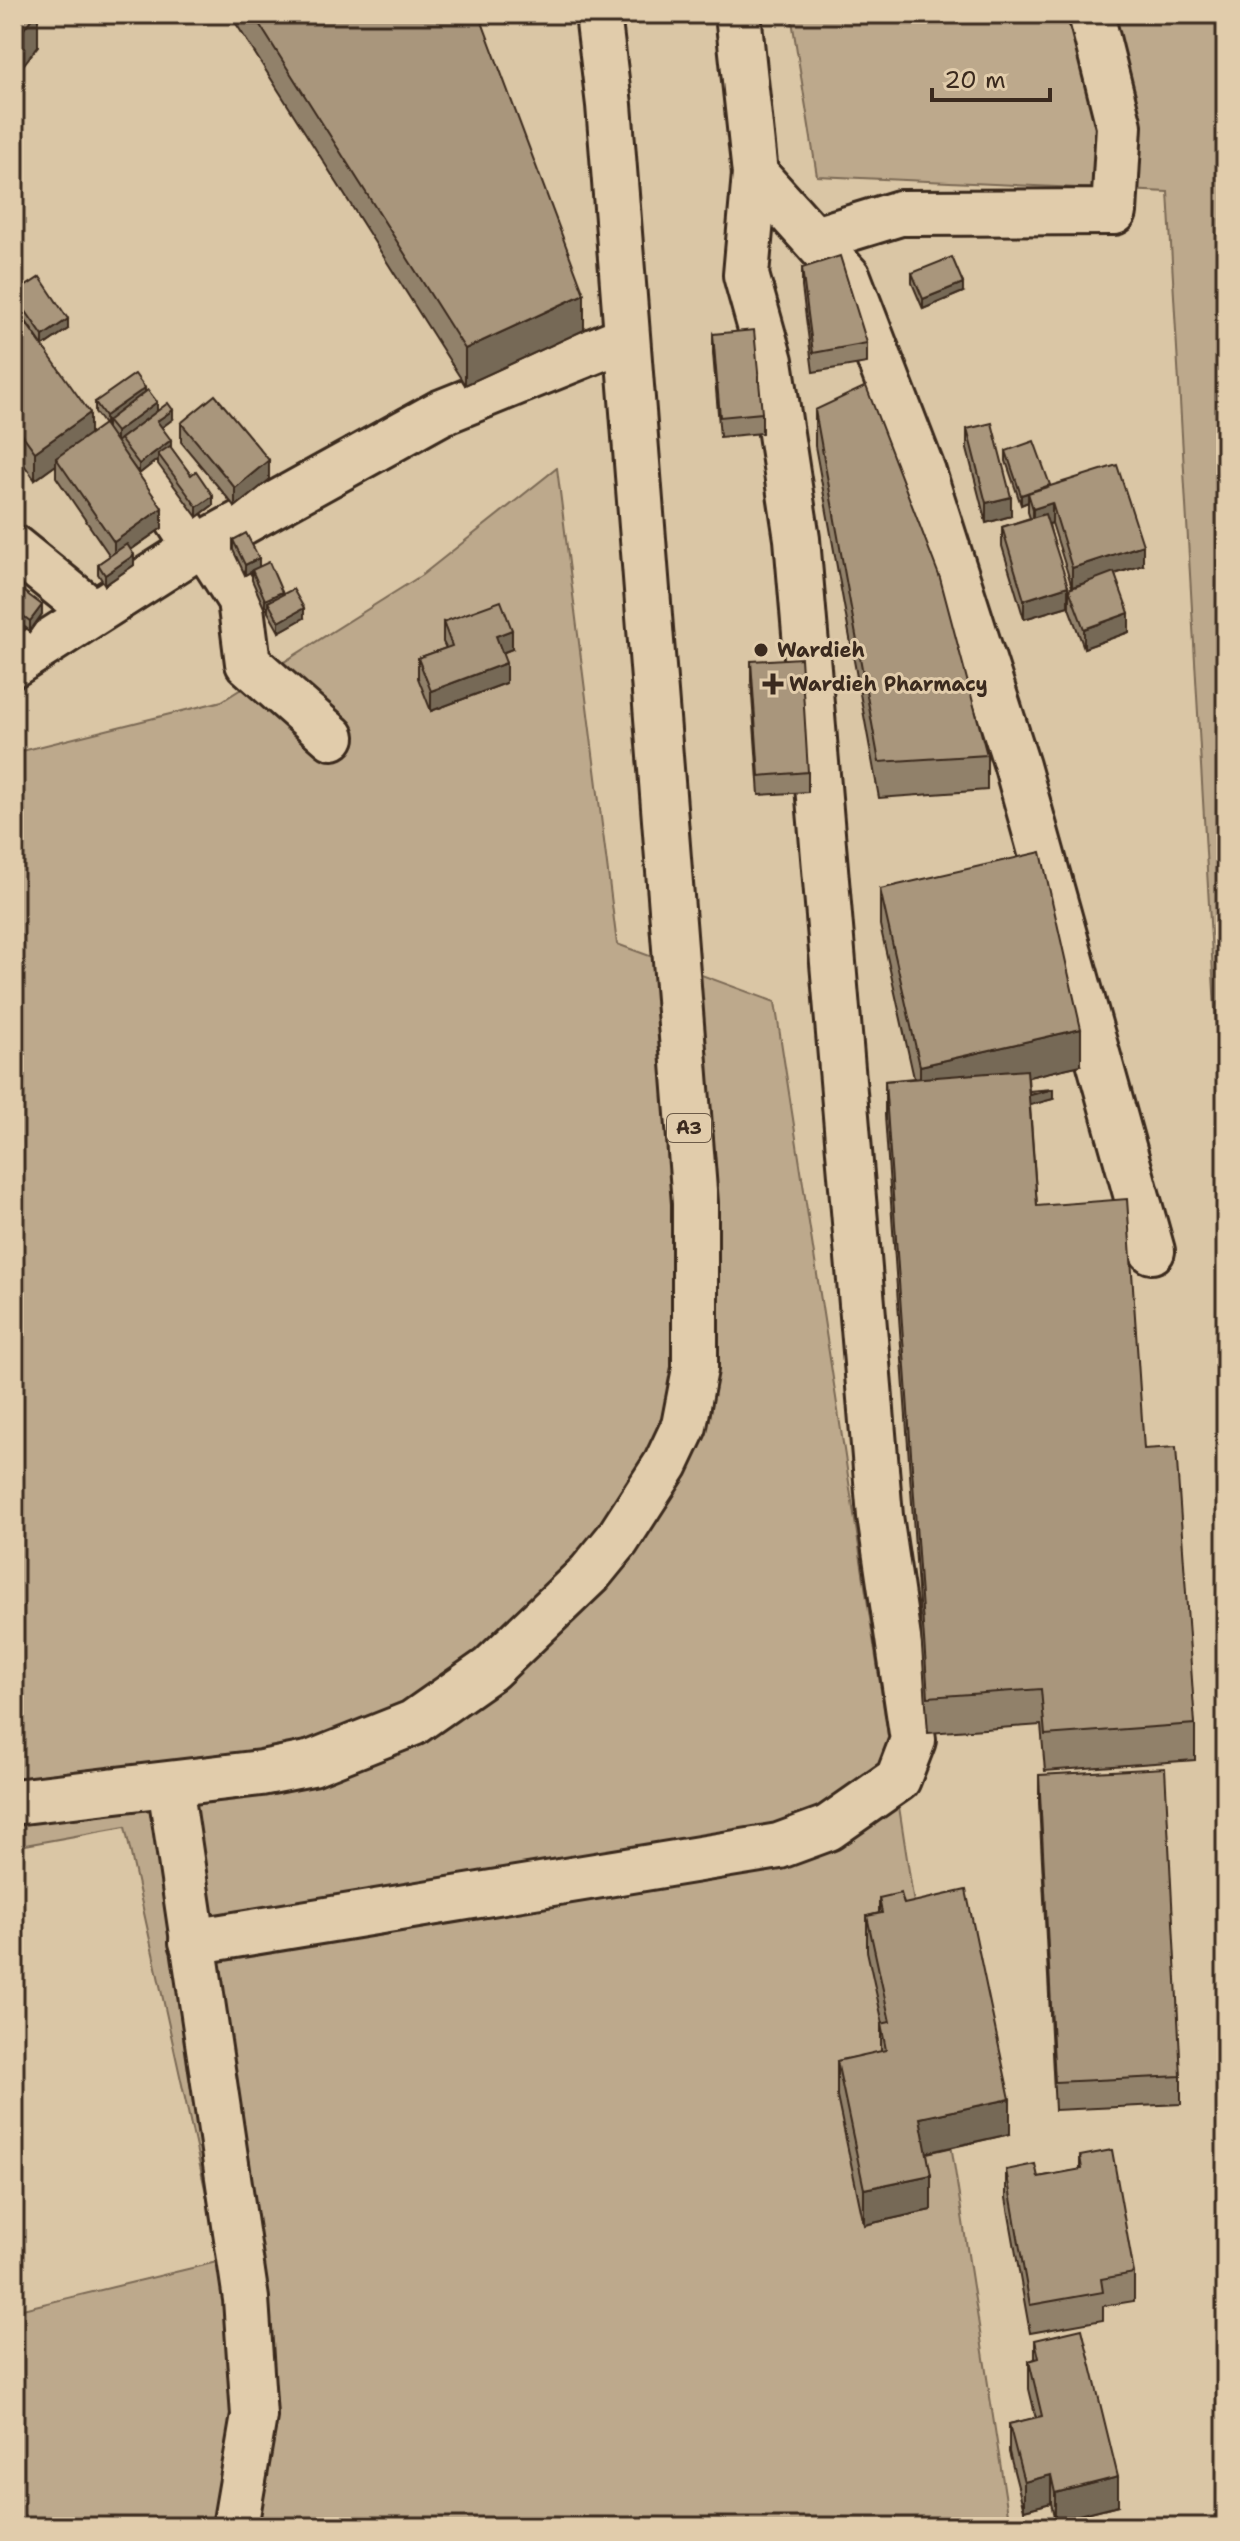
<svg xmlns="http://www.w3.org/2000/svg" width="1240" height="2541" font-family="'Shantell Sans',sans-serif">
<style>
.green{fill:#bda98c;stroke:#7c6a55;stroke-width:2}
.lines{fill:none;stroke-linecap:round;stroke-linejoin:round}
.minor-casing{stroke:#3b2a1e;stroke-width:50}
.highway-casing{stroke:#3b2a1e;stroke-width:50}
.minor{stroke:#e1ccab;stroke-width:44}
.highway{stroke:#e1ccab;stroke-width:44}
.wall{fill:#91816b;stroke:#3b2a1e;stroke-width:2}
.shaded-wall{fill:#766957;stroke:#3b2a1e;stroke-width:2}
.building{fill:#a9967c;stroke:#3b2a1e;stroke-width:2}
.poi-dot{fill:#3b2a1e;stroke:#e1ccab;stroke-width:3}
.labels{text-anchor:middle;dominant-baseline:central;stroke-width:6;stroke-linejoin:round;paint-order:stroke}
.shield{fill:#e1ccab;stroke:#6d5b48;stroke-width:2}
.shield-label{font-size:18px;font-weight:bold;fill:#3b2a1e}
.poi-label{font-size:20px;font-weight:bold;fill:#3b2a1e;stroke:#e1ccab;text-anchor:start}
</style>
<rect width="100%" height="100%" fill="#dac6a5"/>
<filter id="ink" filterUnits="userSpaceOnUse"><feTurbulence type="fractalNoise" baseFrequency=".0125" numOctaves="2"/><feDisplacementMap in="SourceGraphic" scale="16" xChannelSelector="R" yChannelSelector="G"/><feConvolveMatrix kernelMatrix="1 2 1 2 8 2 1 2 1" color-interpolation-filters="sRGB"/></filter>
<g filter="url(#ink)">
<g class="green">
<polygon points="791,14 1226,14 1226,1200 1168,192 817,176"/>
<polygon points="557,468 617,944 775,1002 1010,2527 14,2527 14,2311 221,2261 125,1827 14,1847 14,753 222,701 422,575"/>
</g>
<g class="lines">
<g class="minor-casing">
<g id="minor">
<polyline points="738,14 755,174 848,277 923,472 1017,766 1152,1251"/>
<polyline points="815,239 900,213 1114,212 1119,126 1091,14"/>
<polyline points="152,480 196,548"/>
<polyline points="204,544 240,600 248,663 332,737"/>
<polyline points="14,548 93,612"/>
<polyline points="14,664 196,548 440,413 626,338"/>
<polyline points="170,1785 246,2299 254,2416 235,2527"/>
<polyline points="192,1942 779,1846 828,1828 898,1779 913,1740 880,1516 797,539 770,361 746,275 755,174"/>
</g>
</g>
<g class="highway-casing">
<polyline id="highway" points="14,1802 261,1773 312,1763 413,1723 490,1669 590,1573 617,1540 666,1464 684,1426 695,1369 695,1203 609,105 598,14"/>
</g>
<use href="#minor" class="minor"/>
<use href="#highway" class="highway"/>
</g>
<g class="wall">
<polygon points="230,14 479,14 584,330 465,385"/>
<polygon points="802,268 867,343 867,363 813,372 802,287"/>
<polygon points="912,273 963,292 923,309 912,283"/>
<polygon points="14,294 68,329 43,346 14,304"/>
<polygon points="14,306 90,434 107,429 107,424 105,426 95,412 95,402 145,393 157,411 173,419 162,427 171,448 213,505 197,517 158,464 158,459 139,474 128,459 162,528 131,550 134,565 105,585 98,574 98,564 110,556 56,477 56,465 35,480 14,451"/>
<polygon points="713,334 762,413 762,433 720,437 713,353"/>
<polygon points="815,410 987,755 987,790 879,798 815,446"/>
<polygon points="181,423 269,480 235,507 181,442"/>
<polygon points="967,429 1011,516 986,523 967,449"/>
<polygon points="1006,451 1050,486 1143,565 1115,574 1129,632 1084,648 1069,608 1069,589 1072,587 1052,523 1049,524 1068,606 1024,619 1002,546 1002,527 1030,518 1028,512 1028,502 1021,505 1006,461"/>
<polygon points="233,540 259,566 304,618 279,632 268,612 268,608 265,610 252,580 252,571 245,575 233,550"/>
<polygon points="14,584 42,614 30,631 14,619"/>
<polygon points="443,622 512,649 502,653 506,683 431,711 418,678 418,658 446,648 443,642"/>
<polygon points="751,661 808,772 808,792 759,795 751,681"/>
<polygon points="880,889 1081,1065 1028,1077 1029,1091 1053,1099 1030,1105 1037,1206 1144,1449 1195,1724 1195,1760 1045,1771 1041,1725 928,1733 885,1116 885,1081 914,1078 880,925"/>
<polygon points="1039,1775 1181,2076 1181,2104 1055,2110 1039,1803"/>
<polygon points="879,1898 904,1904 1010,2134 927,2153 931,2210 864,2225 837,2097 837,2061 881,2052 881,2024 883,2024 867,1951 867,1916 879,1913"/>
<polygon points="1080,2156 1134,2273 1134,2301 1103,2306 1103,2320 1030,2333 1006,2198 1006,2170 1038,2177 1080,2170"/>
<polygon points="1035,2340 1118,2505 1055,2521 1051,2503 1024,2510 1009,2452 1009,2424 1036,2418 1029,2389 1029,2361 1035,2359"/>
</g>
<g class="shaded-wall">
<polygon points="35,14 38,14 38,46 14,77 14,42"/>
<polygon points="22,274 22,284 14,290 14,280"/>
<polygon points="963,283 963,292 923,309 923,299"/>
<polygon points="584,294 584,330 465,385 465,349"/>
<polygon points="68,319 68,329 43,346 43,336"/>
<polygon points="145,388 145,398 107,421 107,424 105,426 105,416"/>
<polygon points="157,402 157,412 116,442 116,432"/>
<polygon points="173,410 173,419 157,431 157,421"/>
<polygon points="90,413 90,441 56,458 56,465 35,480 35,452"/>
<polygon points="171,440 171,450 158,454 158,459 139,474 139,464"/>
<polygon points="269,460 269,480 235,507 235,488"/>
<polygon points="1028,493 1028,502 1021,505 1021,495"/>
<polygon points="213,496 213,505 197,517 197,507"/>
<polygon points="1011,497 1011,516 986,523 986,503"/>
<polygon points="1052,503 1052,523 1033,529 1033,509"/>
<polygon points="162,508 162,528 114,561 114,542"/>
<polygon points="1143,545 1143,565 1072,587 1072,568"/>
<polygon points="134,555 134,565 105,585 105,575"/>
<polygon points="259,558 259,568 245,575 245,565"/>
<polygon points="1068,586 1068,606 1024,619 1024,600"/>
<polygon points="282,592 282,602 268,602 268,608 265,610 265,600"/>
<polygon points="42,605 42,614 30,631 30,621"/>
<polygon points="304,608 304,618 279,632 279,622"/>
<polygon points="1129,613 1129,632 1084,648 1084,629"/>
<polygon points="512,630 512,649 496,655 496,636"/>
<polygon points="506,663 506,683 431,711 431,691"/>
<polygon points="1081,1029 1081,1065 920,1102 920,1066"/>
<polygon points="1053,1089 1053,1099 1027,1106 1027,1096"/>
<polygon points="1010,2099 1010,2134 920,2154 920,2118"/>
<polygon points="931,2175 931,2210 864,2225 864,2189"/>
<polygon points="1051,2475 1051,2503 1024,2510 1024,2482"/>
<polygon points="1118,2477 1118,2505 1055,2521 1055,2493"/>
</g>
<g class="building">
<polygon points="14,14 35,14 14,42"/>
<polygon points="253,14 479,14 584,294 465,349"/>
<polygon points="840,256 867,343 813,353 802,268"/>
<polygon points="952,257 963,283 923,299 912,273"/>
<polygon points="14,262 22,274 14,280"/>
<polygon points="40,277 68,319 43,336 14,294"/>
<polygon points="14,306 90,413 35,452 14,423"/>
<polygon points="754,330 762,413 720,417 713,334"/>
<polygon points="135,374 145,388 105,416 95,402"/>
<polygon points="866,386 940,578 987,755 879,762 815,410"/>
<polygon points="148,390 157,402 116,432 107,421"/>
<polygon points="215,395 269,460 235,488 181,423"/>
<polygon points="168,403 173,410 157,421 171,440 139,464 120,439"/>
<polygon points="992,423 1011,497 986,503 967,429"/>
<polygon points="104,424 162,508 114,542 56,458"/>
<polygon points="1034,441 1050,485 1021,495 1006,451"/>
<polygon points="170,446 191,475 196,471 213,496 197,507 158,454"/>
<polygon points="1117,465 1143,545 1072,568 1052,503 1033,509 1028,493"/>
<polygon points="1045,514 1068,586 1024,600 1002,527"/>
<polygon points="246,533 259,558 245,565 233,540"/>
<polygon points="127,544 134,555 105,575 98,564"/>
<polygon points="269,562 282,592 265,600 252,570"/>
<polygon points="1114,572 1129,613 1084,629 1069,589"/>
<polygon points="14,584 42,605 30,621 14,609"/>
<polygon points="293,589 304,608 279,622 268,602"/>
<polygon points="501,601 512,630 496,636 506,663 431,691 418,658 452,646 443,622"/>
<polygon points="801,658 808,772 759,776 751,661"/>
<polygon points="1041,852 1081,1029 920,1066 880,889"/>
<polygon points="1027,1070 1037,1206 1127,1199 1144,1449 1176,1447 1195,1724 1045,1735 1041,1689 928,1697 885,1081"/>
<polygon points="1053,1089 1029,1095 1029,1091"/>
<polygon points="1165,1768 1181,2076 1055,2082 1039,1775"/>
<polygon points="966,1890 1010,2099 920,2118 931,2175 864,2189 837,2061 886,2050 881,2024 890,2022 867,1916 882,1913 879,1898 901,1893 904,1904"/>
<polygon points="1112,2150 1134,2273 1101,2279 1103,2292 1030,2305 1006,2170 1035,2164 1038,2177 1082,2169 1080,2156"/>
<polygon points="1082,2329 1118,2477 1055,2493 1051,2475 1024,2482 1009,2424 1042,2416 1029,2361 1039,2358 1035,2340"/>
</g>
</g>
<g class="poi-dot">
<circle cx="761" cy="650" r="8"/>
<path d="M769 672h8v8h8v8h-8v8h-8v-8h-8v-8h8z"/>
</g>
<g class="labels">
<rect class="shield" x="667" y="1114" width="44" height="28" rx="6"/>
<g class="shield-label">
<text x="689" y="1128">A3</text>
</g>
<g class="poi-label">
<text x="777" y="650">Wardieh</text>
<text x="789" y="684">Wardieh Pharmacy</text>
</g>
</g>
<rect width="1240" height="2541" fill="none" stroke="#e1ccab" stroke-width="48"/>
<rect x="24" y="24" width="1192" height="2493" fill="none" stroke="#3b2a1e" stroke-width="3" filter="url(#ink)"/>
<path d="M932 88v12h118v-12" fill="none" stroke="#3b2a1e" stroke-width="4"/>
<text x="944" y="88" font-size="24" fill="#3b2a1e" stroke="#e1ccab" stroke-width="6" paint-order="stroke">20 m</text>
</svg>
